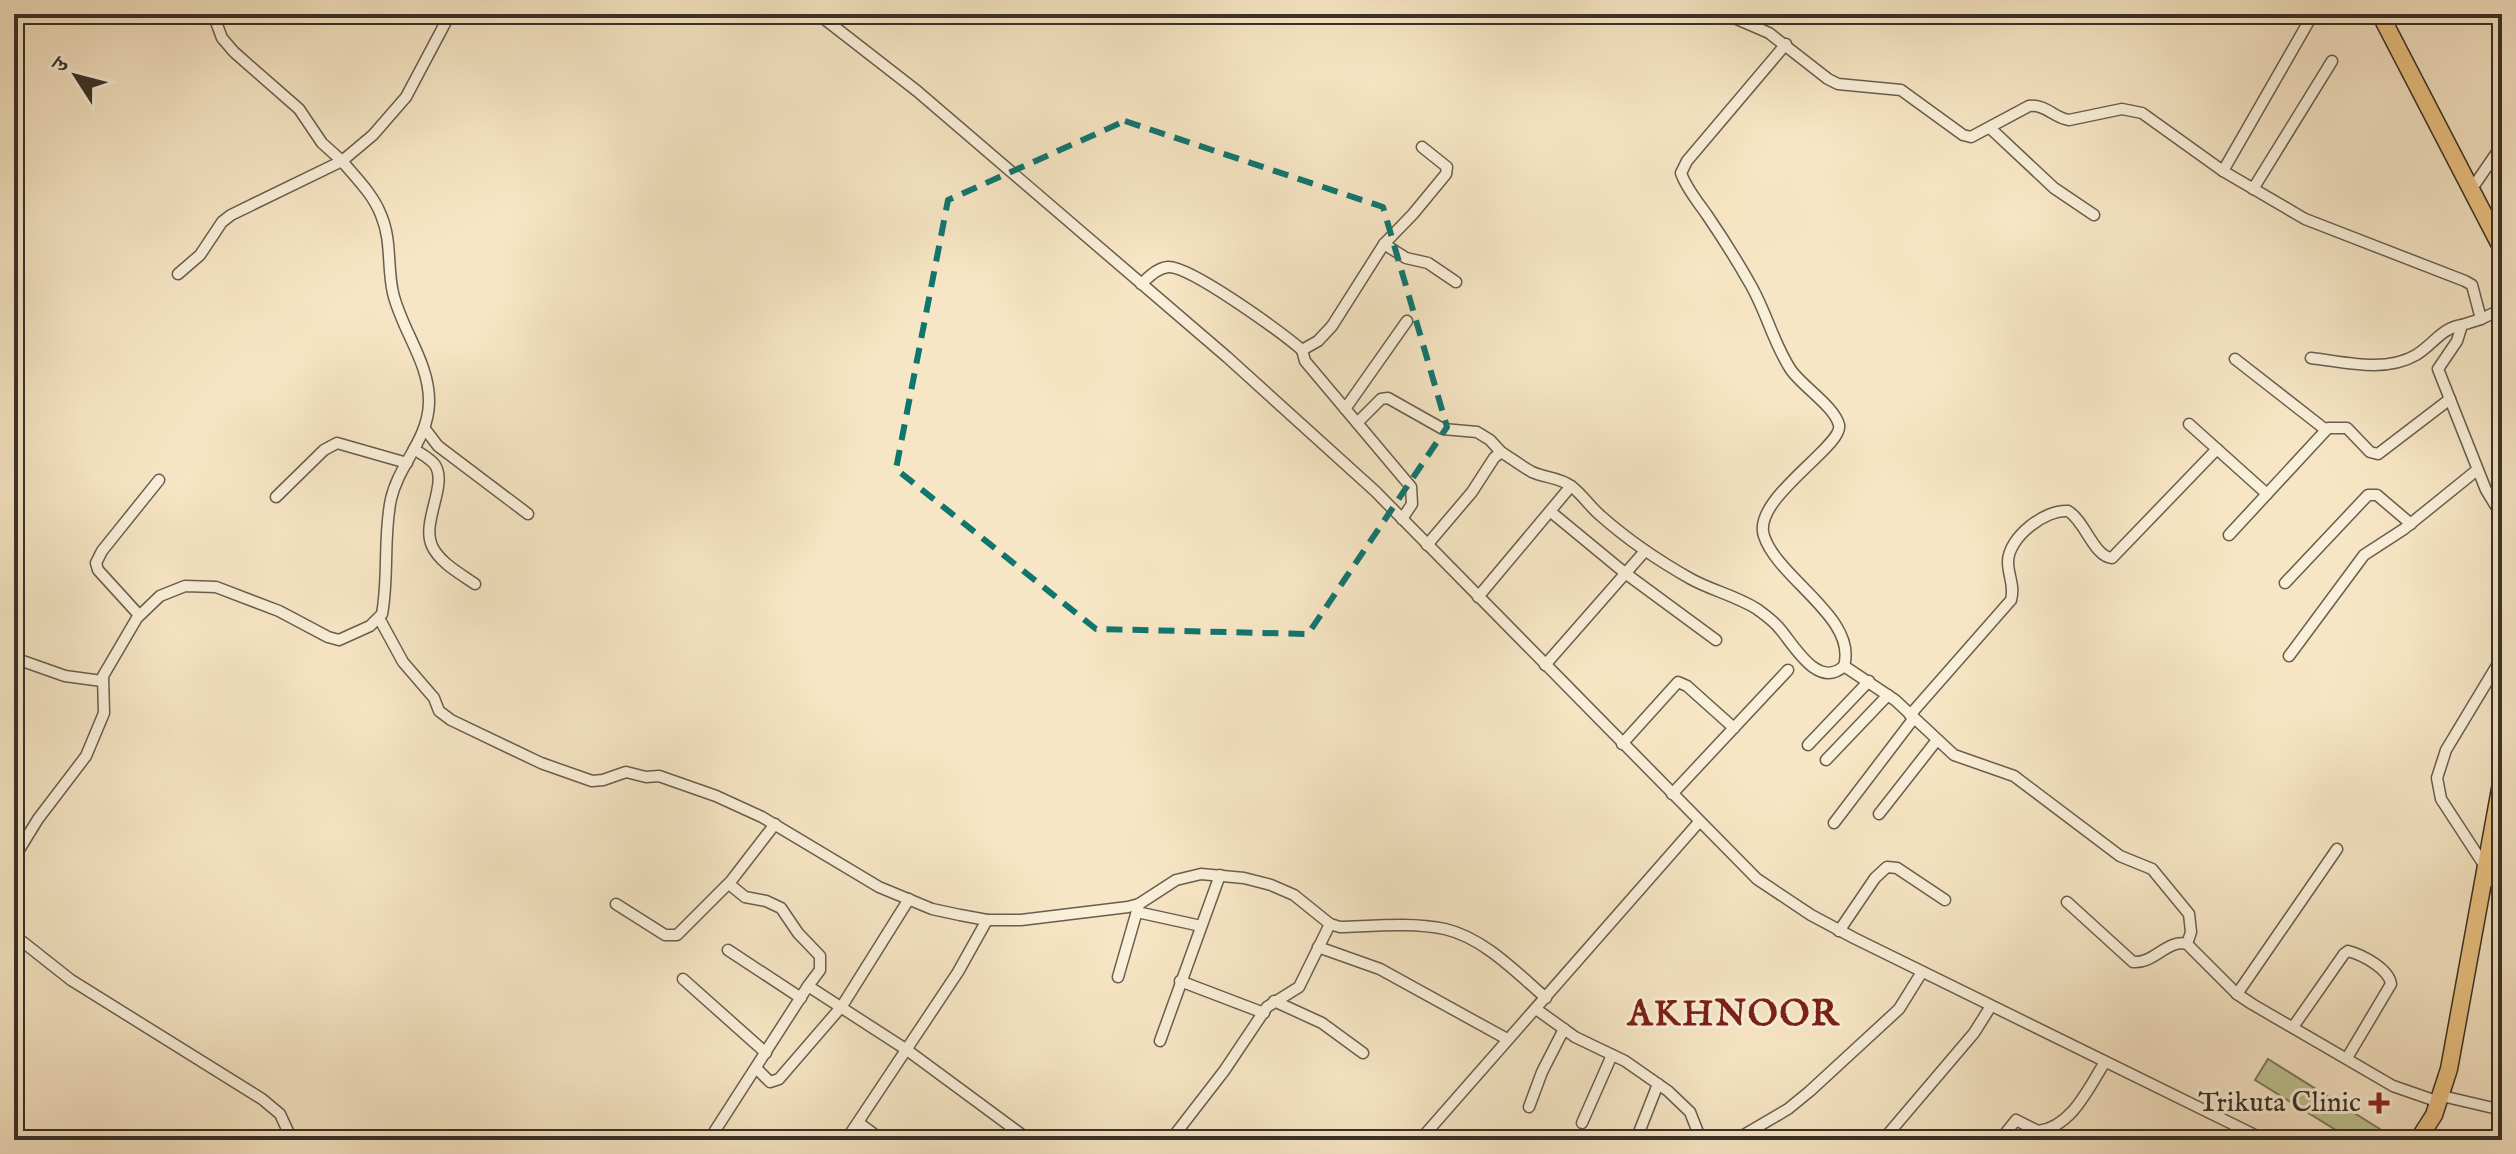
<svg xmlns="http://www.w3.org/2000/svg" width="2516" height="1154" font-family="'IM FELL English','Noto Serif Devanagari',serif">
<style>
.green{fill:#bfc492;stroke:#7c7a5c;stroke-width:2}
.lines{fill:none;stroke-linecap:round;stroke-linejoin:round}
.street-casing{stroke:#685e4e;stroke-width:13}
.secondary-casing{stroke:#393027;stroke-width:17}
.primary-casing{stroke:#393027;stroke-width:19}
.street{stroke:#faefd9;stroke-width:10}
.secondary{stroke:#faefd9;stroke-width:14}
.primary{stroke:#ecc382;stroke-width:16}
.marked{fill:none;stroke:#0f766e;stroke-width:6;stroke-dasharray:16 10;stroke-linejoin:round}
.poi-dot{fill:#8f2418;stroke:#faefd9;stroke-width:3}
.labels{text-anchor:middle;dominant-baseline:central;stroke-width:6;stroke-linejoin:round;paint-order:stroke}
.poi-label{font-size:28px;fill:#393027;stroke:#faefd9;text-anchor:end}
.district-label{font-size:36px;font-weight:bold;letter-spacing:2px;fill:#7a1f14;stroke:#faefd9}
</style>
<rect width="100%" height="100%" fill="#f7e6c5"/>
<filter id="stains"><feTurbulence type="fractalNoise" baseFrequency=".0025" numOctaves="4"/><feColorMatrix values="0 0 0 0 .2 0 0 0 0 .09 0 0 0 0 .02 0 0 0 .5 -.17"/></filter>
<radialGradient id="worn" r=".72"><stop offset=".6" stop-color="#630" stop-opacity="0"/><stop offset="1" stop-color="#630" stop-opacity=".3"/></radialGradient>
<polygon class="green" points="2268,1059 2383,1131 2360,1140 2352,1140 2255,1080"/>
<g class="lines">
<g class="street-casing">
<g id="street">
<polyline points="818,14 917,91 1227,357 1375,491 1757,879 1811,915 1854,938 2265,1140"/>
<path d="M 1725,14 L 1769,33 L 1828,79 L 1838,84 L 1901,90 L 1963,135 L 1971,137 L 2029,106 C 2046,104 2054,118 2069,120 L 2122,109 L 2142,113 L 2223,171 L 2305,219 L 2465,281 L 2472,285 L 2481,319 L 2502,309"/>
<polyline points="1990,128 2054,188 2094,215"/>
<polyline points="2223,171 2313,14"/>
<polyline points="2253,189 2332,61"/>
<polyline points="2471,190 2502,145"/>
<polyline points="1384,244 1406,258 1428,263 1456,282"/>
<polyline points="178,274 200,255 222,222 231,215 342,161 322,143 299,109 234,52 222,38 213,14"/>
<path d="M 1141,284 C 1149,277 1157,268 1168,267 C 1191,266 1282,333 1302,350"/>
<polyline points="2481,319 2462,325 2457,341 2438,369 2486,490 2502,516"/>
<path d="M 2311,358 C 2345,362 2385,373 2416,355 C 2434,344 2441,328 2462,325"/>
<polyline points="2235,359 2326,430"/>
<polyline points="1345,409 1407,321"/>
<polyline points="1357,423 1381,399 1388,398 1443,429 1477,432 1490,440 1501,452"/>
<polyline points="2189,424 2267,494"/>
<polyline points="425,429 438,446 528,514"/>
<path d="M 414,449 C 421,454 430,458 435,465 C 448,485 421,522 432,546 C 440,563 461,574 475,584"/>
<polyline points="276,497 324,450 337,443 407,463"/>
<polyline points="1551,512 1625,573 1716,640"/>
<polyline points="1402,519 1412,504 1411,487 1305,361 1302,350 1318,341 1332,326 1384,244 1413,214 1446,174 1447,167 1422,147"/>
<polyline points="2229,535 2328,428 2347,428 2370,452 2378,454 2450,399"/>
<path d="M 1427,545 L 1472,492 L 1494,458 L 1501,452 C 1511,458 1521,466 1532,472 C 1545,478 1559,477 1571,486 C 1583,495 1590,507 1601,516 C 1628,540 1659,561 1691,579 C 1713,591 1734,595 1757,609 C 1765,615 1774,621 1780,629 C 1794,645 1818,690 1844,666 C 1858,618 1778,579 1764,536 C 1751,499 1844,446 1839,425 C 1835,407 1802,386 1791,370 C 1773,343 1766,310 1749,282 C 1736,259 1722,237 1707,215 C 1698,202 1686,188 1681,173 L 1687,161 L 1786,44"/>
<polyline points="2285,583 2368,495 2377,495 2411,524"/>
<polyline points="1478,597 1571,486"/>
<polyline points="139,615 98,570 96,563 102,551 159,480"/>
<polyline points="379,618 403,662 434,698 439,711 451,720 541,763 592,781 603,780 626,772 646,777 659,776 716,796 762,817 879,887 932,909 960,915 987,920 1021,920 1128,907 1139,904 1176,880 1201,874 1244,878 1271,885 1294,895 1330,924"/>
<polyline points="2289,656 2364,555 2404,529 2477,470"/>
<polyline points="14,658 65,676 102,681"/>
<polyline points="1545,665 1645,551"/>
<polyline points="1844,666 1895,700 1954,755 2014,776 2120,856 2152,869 2189,914 2191,932 2187,944"/>
<path d="M 1910,715 L 2011,600 C 2015,585 2008,576 2008,562 C 2008,537 2046,509 2068,511 C 2085,521 2094,557 2112,558 L 2217,449"/>
<polyline points="1622,744 1678,682 1687,686 1734,728"/>
<polyline points="1808,745 1869,681"/>
<polyline points="1826,760 1888,695"/>
<polyline points="1672,794 1788,670"/>
<polyline points="1879,814 1937,740"/>
<polyline points="1834,823 1914,718"/>
<path d="M 14,858 L 38,819 L 86,756 L 104,713 L 103,676 L 137,618 L 160,596 L 185,586 L 216,587 L 279,611 L 328,637 L 339,640 L 370,626 L 382,614 C 389,576 383,536 391,499 C 399,464 428,440 429,403 C 430,363 402,331 393,293 C 387,267 392,241 381,215 C 373,194 356,178 342,161 L 373,135 L 406,97 L 450,14"/>
<polyline points="2486,868 2441,799 2437,778 2446,750 2502,657"/>
<polyline points="729,884 745,897 766,901 781,908 798,933 820,956 820,970 808,986"/>
<path d="M 2067,902 L 2133,962 C 2154,964 2167,939 2187,944 L 2237,994 L 2252,1004 L 2393,1086 L 2439,1102"/>
<polyline points="616,904 665,935 677,935 731,881 775,824"/>
<polyline points="1137,912 1201,926"/>
<polyline points="1839,931 1875,878 1887,867 1897,868 1945,900"/>
<polyline points="14,935 71,980 262,1099 280,1114 292,1140"/>
<polyline points="1318,947 1380,969 1507,1039"/>
<polyline points="728,950 801,998"/>
<polyline points="1118,977 1139,904"/>
<polyline points="683,979 766,1053"/>
<polyline points="1180,981 1264,1013"/>
<polyline points="2237,994 2337,849"/>
<polyline points="1274,1001 1322,1023 1363,1053"/>
<polyline points="1536,1009 1575,1037 1625,1061 1668,1091 1690,1112 1701,1140"/>
<path d="M 2293,1027 L 2344,954 L 2348,951 C 2363,955 2389,969 2391,984 L 2347,1058"/>
<polyline points="1160,1041 1220,875"/>
<polyline points="756,1068 770,1082 779,1079 842,1006 909,899"/>
<polyline points="2442,1096 2502,1110"/>
<polyline points="1529,1107 1542,1072 1564,1029"/>
<polyline points="859,1123 882,1140"/>
<polyline points="1582,1123 1612,1055"/>
<path d="M 1173,1137 L 1224,1071 L 1267,1007 L 1299,987 L 1330,924 L 1340,927 C 1373,926 1412,922 1445,929 C 1484,938 1517,973 1546,998"/>
<polyline points="709,1140 808,986 907,1050 1029,1140"/>
<polyline points="846,1140 958,972 987,920"/>
<polyline points="1420,1140 1699,822"/>
<polyline points="1636,1140 1658,1084"/>
<polyline points="1735,1140 1788,1109 1810,1091 1899,1009 1922,972"/>
<polyline points="1883,1140 1974,1033 1991,1006"/>
<path d="M 2000,1140 L 2016,1120 L 2038,1131 C 2072,1127 2089,1087 2105,1062"/>
</g>
</g>
<g class="secondary-casing">
<polyline id="secondary" points="2487,870 2502,889"/>
</g>
<g class="primary-casing">
<g id="primary">
<polyline points="2380,14 2502,249"/>
<polyline points="2418,1140 2434,1115 2449,1069 2502,778"/>
</g>
</g>
<use href="#street" class="street"/>
<use href="#secondary" class="secondary"/>
<use href="#primary" class="primary"/>
</g>
<path class="marked" d="M 1125,121 L 1383,207 L 1447,427 L 1308,634 L 1096,629 L 896,469 L 948,200 Z"/>
<path class="poi-dot" d="M2375 1091h8v8h8v8h-8v8h-8v-8h-8v-8h8z"/>
<g class="labels">
<g class="poi-label">
<text x="2361" y="1103">Trikuta Clinic</text>
</g>
<g class="district-label">
<text x="1734" y="1015">AKHNOOR</text>
</g>
</g>
<rect width="2516" height="1154" fill="none" stroke="#f7e6c5" stroke-width="48"/>
<rect x="16" y="16" width="2484" height="1122" fill="none" stroke="#393027" stroke-width="4"/>
<rect x="24" y="24" width="2468" height="1106" fill="none" stroke="#393027" stroke-width="2"/>
<g transform="translate(76 76) rotate(306)" stroke="#faefd9" stroke-width="6" paint-order="stroke">
<path d="M0-6L14 30L0 20L-14 30Z" fill="#393027"/>
<text y="-12" font-size="22" font-weight="bold" text-anchor="middle" fill="#393027">उ</text>
</g>
<rect width="100%" height="100%" filter="url(#stains)"/>
<rect width="100%" height="100%" fill="url(#worn)"/>
</svg>
